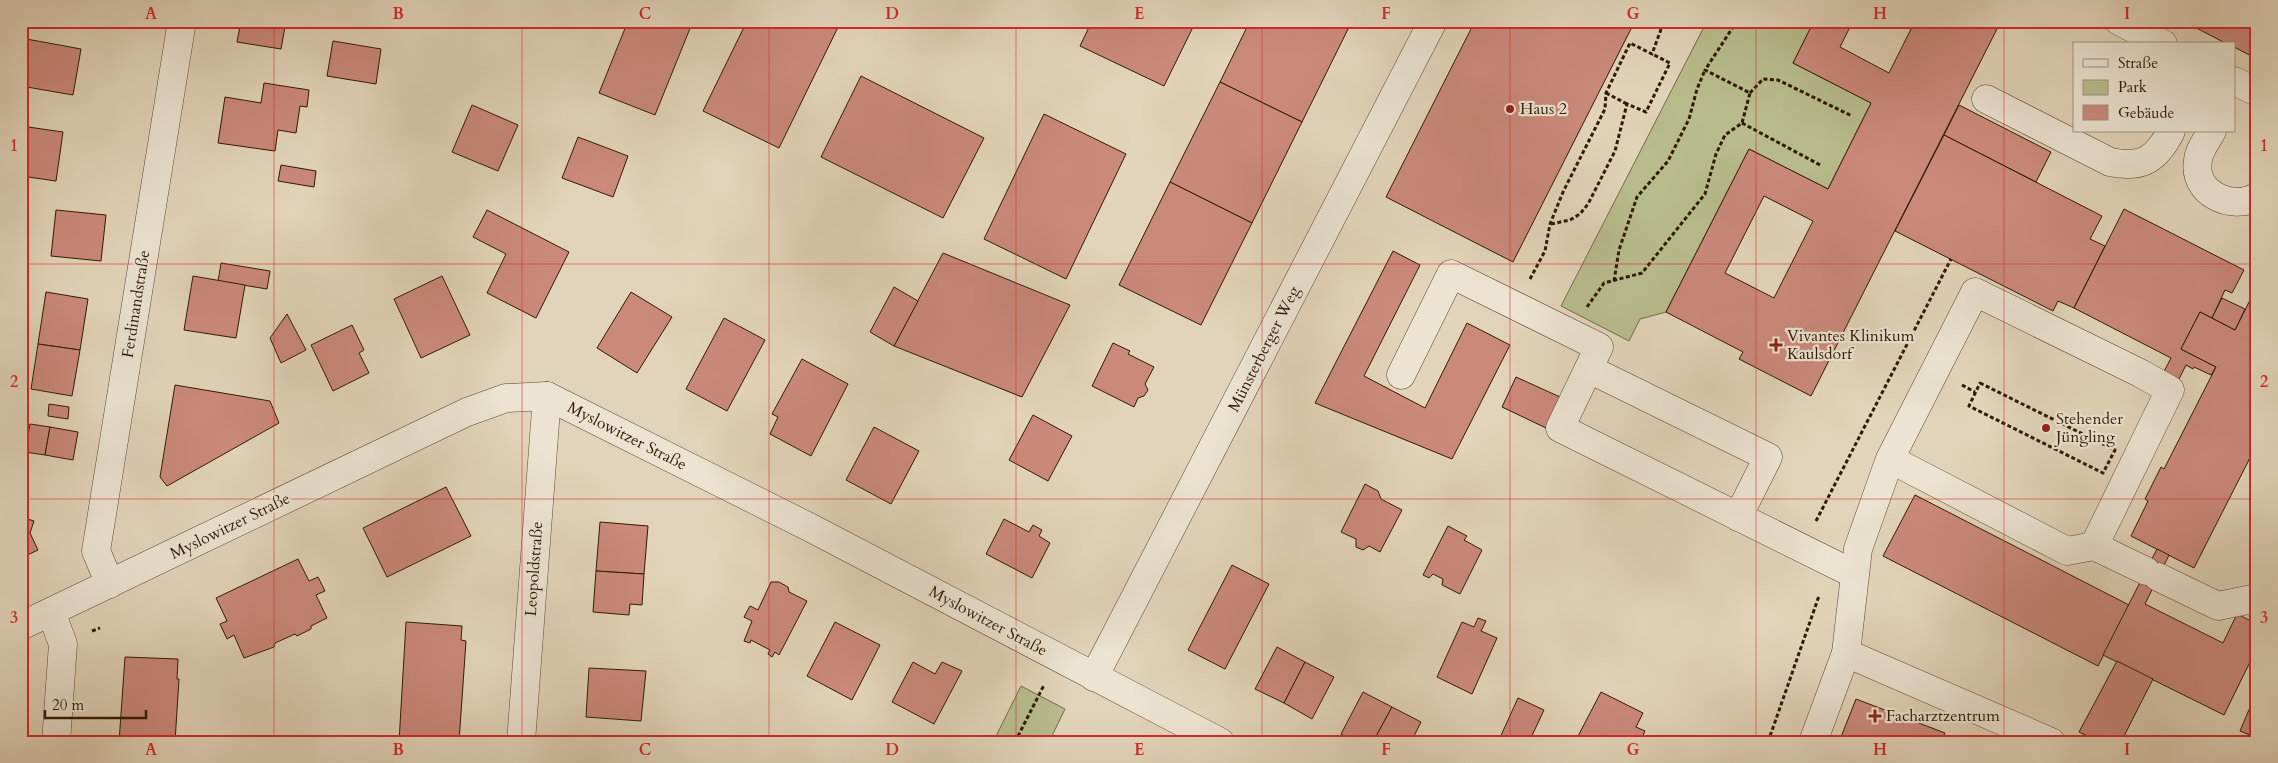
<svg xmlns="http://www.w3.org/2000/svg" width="2278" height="763" font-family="Cardo,serif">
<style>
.green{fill:#b8bc8c;stroke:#746b48}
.building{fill:#cb897c;stroke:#2f1a03;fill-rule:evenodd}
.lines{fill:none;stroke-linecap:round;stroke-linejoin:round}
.street-casing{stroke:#5c4831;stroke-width:29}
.path{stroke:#2f1a03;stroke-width:3;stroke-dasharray:4 2.5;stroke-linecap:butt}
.street{stroke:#ece3d2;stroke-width:28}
.grid{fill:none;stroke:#d62828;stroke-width:1;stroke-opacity:0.55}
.poi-dot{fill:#8f2418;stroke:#ece3d2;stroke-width:2}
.labels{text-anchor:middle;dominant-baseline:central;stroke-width:4.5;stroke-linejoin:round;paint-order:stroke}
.poi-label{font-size:16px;fill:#2f1a03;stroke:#ece3d2;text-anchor:start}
.street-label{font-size:16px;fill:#2f1a03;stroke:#ece3d2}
.neatline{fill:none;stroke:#d62828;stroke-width:2}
.grid-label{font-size:16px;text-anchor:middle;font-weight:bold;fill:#d62828}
</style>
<rect width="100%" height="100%" fill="#e2d4ba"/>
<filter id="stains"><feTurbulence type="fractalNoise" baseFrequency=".004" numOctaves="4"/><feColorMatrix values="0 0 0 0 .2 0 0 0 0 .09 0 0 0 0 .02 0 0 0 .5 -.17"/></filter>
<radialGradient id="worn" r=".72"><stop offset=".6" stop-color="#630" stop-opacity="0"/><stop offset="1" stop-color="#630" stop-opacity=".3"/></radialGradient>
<g class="green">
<polygon points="1707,21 1814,21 1793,63 1871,103 1828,189 1749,149 1666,312 1640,319 1629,341 1561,306"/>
<polygon points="1021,686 1065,709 1049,742 993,742"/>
</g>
<g class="building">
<polygon points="241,21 286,21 281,49 237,42"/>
<polygon points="628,21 679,21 691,26 655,115 599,93"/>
<polygon points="747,21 841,21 779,148 703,111"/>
<polygon points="1092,21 1196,21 1164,86 1080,46"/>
<polygon points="1250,21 1352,21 1302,122 1220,82"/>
<polygon points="1475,21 1635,21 1513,262 1386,197"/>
<path d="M 1814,21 L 1853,21 L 1840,47 L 1889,73 L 1915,21 L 2001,21 L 1811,396 L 1739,359 L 1743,352 L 1666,312 L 1749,149 L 1828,189 L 1871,103 L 1793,63 ZM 1764,196 L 1813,221 L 1774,298 L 1725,273 Z"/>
<polygon points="2183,21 2257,21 2257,59 2234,47 2234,44 2227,44"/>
<polygon points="21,38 81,49 73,95 21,86"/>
<polygon points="333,41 381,49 376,84 327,76"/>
<polygon points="861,76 984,138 943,218 821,157"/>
<polygon points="1220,82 1302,122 1252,223 1170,182"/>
<polygon points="264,83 309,90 307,107 300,106 296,133 278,130 275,151 218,143 225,97 261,103"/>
<polygon points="472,105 518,125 498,171 452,152"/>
<polygon points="1959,105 2051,152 2036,182 1944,135"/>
<polygon points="1044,114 1126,154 1066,279 984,239"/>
<polygon points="21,126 63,132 56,181 21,176"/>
<polygon points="1944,135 2102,216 2090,239 2105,246 2074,308 2058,301 2053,311 1895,231"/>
<polygon points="578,137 628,156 613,197 562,178"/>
<polygon points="281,165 316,171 314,187 278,181"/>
<polygon points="1170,182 1252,223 1201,325 1119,285"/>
<polygon points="2124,209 2244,270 2232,293 2225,290 2212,318 2200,312 2181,349 2216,367 2211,375 2194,367 2193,369 2186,365 2174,389 2159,381 2171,358 2074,308"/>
<polygon points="56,210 106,215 101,261 51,256"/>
<polygon points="487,210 569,252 536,318 487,293 506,254 473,237"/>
<polygon points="1393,251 1420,265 1364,376 1425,408 1467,323 1510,345 1452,459 1315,403"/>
<polygon points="943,253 1070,305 1022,397 894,346"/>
<polygon points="221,263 270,271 267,289 218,281"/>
<polygon points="193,276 245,285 236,338 184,330"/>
<polygon points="442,276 470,335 421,358 394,299"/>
<polygon points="2257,286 2257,444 2194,568 2131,536 2148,501 2145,499 2161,467 2164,469 2216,367 2181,349 2200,312 2235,330"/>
<polygon points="894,287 918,301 894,346 870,332"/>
<polygon points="46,292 88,299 80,350 38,344"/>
<polygon points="631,292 672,317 637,373 597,348"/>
<polygon points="2222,298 2245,309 2235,330 2212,318"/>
<polygon points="287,314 306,350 281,363 270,338"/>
<polygon points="724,318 765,340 727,411 686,389"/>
<polygon points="352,325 364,350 359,353 369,373 333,391 311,345"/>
<polygon points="1113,343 1130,351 1128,354 1154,367 1145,384 1148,390 1144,396 1138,398 1134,407 1092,386"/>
<polygon points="38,344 80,350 72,396 31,389"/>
<polygon points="802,359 848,384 811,456 770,434 778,417 772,414"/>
<polygon points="1516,377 1560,397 1546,428 1502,407"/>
<polygon points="175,385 270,401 279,423 167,486 160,477"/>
<polygon points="49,404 69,407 68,419 48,416"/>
<polygon points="1033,415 1072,436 1048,481 1009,460"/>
<polygon points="30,424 50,427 45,455 25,452"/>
<polygon points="50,427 78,432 73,460 45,455"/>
<polygon points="874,427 919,451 891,504 846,480"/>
<polygon points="1365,484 1378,491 1381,499 1402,510 1380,552 1369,546 1363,550 1356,547 1356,539 1341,532"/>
<polygon points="446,487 471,536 387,577 363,528"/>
<polygon points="1915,495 2129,605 2098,666 1883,556"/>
<polygon points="21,517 34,521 30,533 38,550 21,558"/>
<polygon points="1004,519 1029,532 1033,525 1042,530 1039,536 1050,543 1032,578 986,554"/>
<polygon points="600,522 648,526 644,574 596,571"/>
<polygon points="1448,526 1467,536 1464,540 1482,550 1460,594 1442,585 1443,579 1433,574 1429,578 1423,575"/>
<polygon points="2157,549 2169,555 2145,604 2223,643 2237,614 2257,624 2257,663 2251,660 2224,715 2103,655"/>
<polygon points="298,559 309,581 318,577 325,591 316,595 327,618 311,626 311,629 297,636 295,634 275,643 274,647 244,658 234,635 227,639 220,624 227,621 216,598"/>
<polygon points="1232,565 1269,584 1225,669 1188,650"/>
<polygon points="596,571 644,574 642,605 630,604 629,615 593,612"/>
<polygon points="771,582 779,582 788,587 789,592 807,601 779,655 775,652 772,657 768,654 770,650 751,640 750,643 744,641 752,621 744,617 750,606 758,610"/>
<polygon points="1478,618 1486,621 1481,631 1497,638 1472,694 1437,677 1462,622 1474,627"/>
<polygon points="406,622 462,626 461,640 466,641 459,742 399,742"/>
<polygon points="835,622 880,645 852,700 807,676"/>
<polygon points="1277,647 1305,662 1284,703 1255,689"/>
<polygon points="125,657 178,659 177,679 179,679 175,742 119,742"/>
<polygon points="2117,661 2153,679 2121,742 2100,742 2079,732"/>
<polygon points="913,662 935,674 942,662 962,671 934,724 892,702"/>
<polygon points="1305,662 1334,677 1312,719 1284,703"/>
<polygon points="589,668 646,671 641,721 586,717"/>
<polygon points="1363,692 1392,707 1373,742 1356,742 1341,734"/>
<polygon points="1601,692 1643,713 1636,727 1645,731 1640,742 1580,742 1576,740"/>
<polygon points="1518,698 1544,710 1529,742 1498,742"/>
<polygon points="1856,699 1945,733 1941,742 1839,742"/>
<polygon points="2251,705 2257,706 2257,738 2240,731"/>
<polygon points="1392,707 1421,722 1411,742 1373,742"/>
</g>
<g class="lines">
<g class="street-casing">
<g id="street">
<polyline points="2119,21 2163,44"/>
<polyline points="2234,81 2257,92"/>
<path d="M 1986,99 L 2110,162 C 2142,169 2157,159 2171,131"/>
<path d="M 2212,131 C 2207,140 2199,150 2198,160 C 2192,193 2231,211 2257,197"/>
<polyline points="1589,369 1768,457 1738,517"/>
<polyline points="1401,375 1451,274 1599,347 1560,428 1854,574"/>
<polyline points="2094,546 2146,571"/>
<polyline points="2158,577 2218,606 2257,598"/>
<polyline points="110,584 96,551 182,21"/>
<polyline points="51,612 63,644 56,742"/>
<polyline points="21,626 467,412 506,398 547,396 811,528 1220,742"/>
<polyline points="1846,653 2051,742"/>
<polyline points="1094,677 1433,21"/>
<polyline points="521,742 547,396"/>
<polyline points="1813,742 1846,653 1858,549 1886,470 1890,459 1975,292 2140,373 2170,390 2094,546 2067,551 1890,459"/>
</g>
</g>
<g class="path">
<polyline points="1736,27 1759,25 1764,21"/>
<polyline points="1606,93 1627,104"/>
<polyline points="1750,93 1763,79 1778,80 1852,116"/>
<polyline points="1742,123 1822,166"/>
<polyline points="1551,224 1570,220 1580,214 1588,204 1615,151 1627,104 1646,112 1670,63 1652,54"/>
<polyline points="1530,279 1545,251 1550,224 1563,192 1605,109 1606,93 1630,43 1652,54 1664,21"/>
<polyline points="1614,281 1619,250 1637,197 1668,161 1689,119 1697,89 1705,70"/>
<polyline points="1587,307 1604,283 1642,273 1705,194 1716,154 1725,135 1742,123 1750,93 1705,70 1737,21"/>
<polygon points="1980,383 2115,450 2103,473 1969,406"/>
<polyline points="1962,385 1975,392"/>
<polyline points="1816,521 1951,259"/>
<polyline points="92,631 100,628"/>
<polyline points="1015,742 1044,685"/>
<polyline points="1768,742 1819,596"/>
</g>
<use href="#street" class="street"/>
</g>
<path class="grid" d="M 274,21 L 274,742M 522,21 L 522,742M 769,21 L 769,742M 1016,21 L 1016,742M 1262,21 L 1262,742M 1510,21 L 1510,742M 1756,21 L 1756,742M 2004,21 L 2004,742M 21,264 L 2257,264M 21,499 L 2257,499"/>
<g class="poi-dot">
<circle cx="1510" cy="109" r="5"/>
<path d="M1773.5 337.5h5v5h5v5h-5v5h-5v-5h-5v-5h5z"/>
<circle cx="2046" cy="428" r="5"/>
<path d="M1872.5 708.5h5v5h5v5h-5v5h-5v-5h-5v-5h5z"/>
</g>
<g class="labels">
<g class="poi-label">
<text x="1520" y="109">Haus 2</text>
<text x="1787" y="336">Vivantes Klinikum<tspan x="1787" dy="18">Kaulsdorf</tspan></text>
<text x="2056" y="419">Stehender<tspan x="2056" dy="18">Jüngling</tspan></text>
<text x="1886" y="716">Facharztzentrum</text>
</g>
<g class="street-label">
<text transform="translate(136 304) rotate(-81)">Ferdinandstraße</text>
<text transform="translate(1264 349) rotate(-63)">Münsterberger Weg</text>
<text transform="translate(627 436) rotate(27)">Myslowitzer Straße</text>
<text transform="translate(230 526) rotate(-26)">Myslowitzer Straße</text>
<text transform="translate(534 569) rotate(-86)">Leopoldstraße</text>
<text transform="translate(988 621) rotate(28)">Myslowitzer Straße</text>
</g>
</g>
<rect width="2278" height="763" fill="none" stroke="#e2d4ba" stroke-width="55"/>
<rect x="2073" y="42" width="162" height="90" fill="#ece3d2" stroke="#a0937f"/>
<rect x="2083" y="59" width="25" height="8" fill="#ece3d2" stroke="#a0937f"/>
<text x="2118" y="68" font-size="15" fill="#2f1a03">Straße</text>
<rect x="2083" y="80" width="25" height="15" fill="#b8bc8c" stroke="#a0937f"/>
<text x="2118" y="92" font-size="15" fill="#2f1a03">Park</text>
<rect x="2083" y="105" width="25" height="15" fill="#cb897c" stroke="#a0937f"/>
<text x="2118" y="118" font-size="15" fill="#2f1a03">Gebäude</text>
<path d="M45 710v8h101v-8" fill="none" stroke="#2f1a03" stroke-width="2.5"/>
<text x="52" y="710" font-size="15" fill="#2f1a03" stroke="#ece3d2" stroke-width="4" paint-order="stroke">20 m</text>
<rect x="28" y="28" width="2222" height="708" class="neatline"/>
<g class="grid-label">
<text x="151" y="19">A</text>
<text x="398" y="19">B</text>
<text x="645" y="19">C</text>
<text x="892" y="19">D</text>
<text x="1139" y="19">E</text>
<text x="1386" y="19">F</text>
<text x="1633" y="19">G</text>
<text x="1880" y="19">H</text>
<text x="2127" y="19">I</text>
<text x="14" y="151">1</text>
<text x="2264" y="151">1</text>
<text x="14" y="387">2</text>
<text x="2264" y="387">2</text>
<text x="14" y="623">3</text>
<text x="2264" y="623">3</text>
<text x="151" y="755">A</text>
<text x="398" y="755">B</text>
<text x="645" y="755">C</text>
<text x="892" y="755">D</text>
<text x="1139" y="755">E</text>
<text x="1386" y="755">F</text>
<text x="1633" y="755">G</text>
<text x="1880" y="755">H</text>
<text x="2127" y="755">I</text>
</g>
<rect width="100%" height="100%" filter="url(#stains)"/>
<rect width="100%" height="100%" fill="url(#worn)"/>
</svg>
